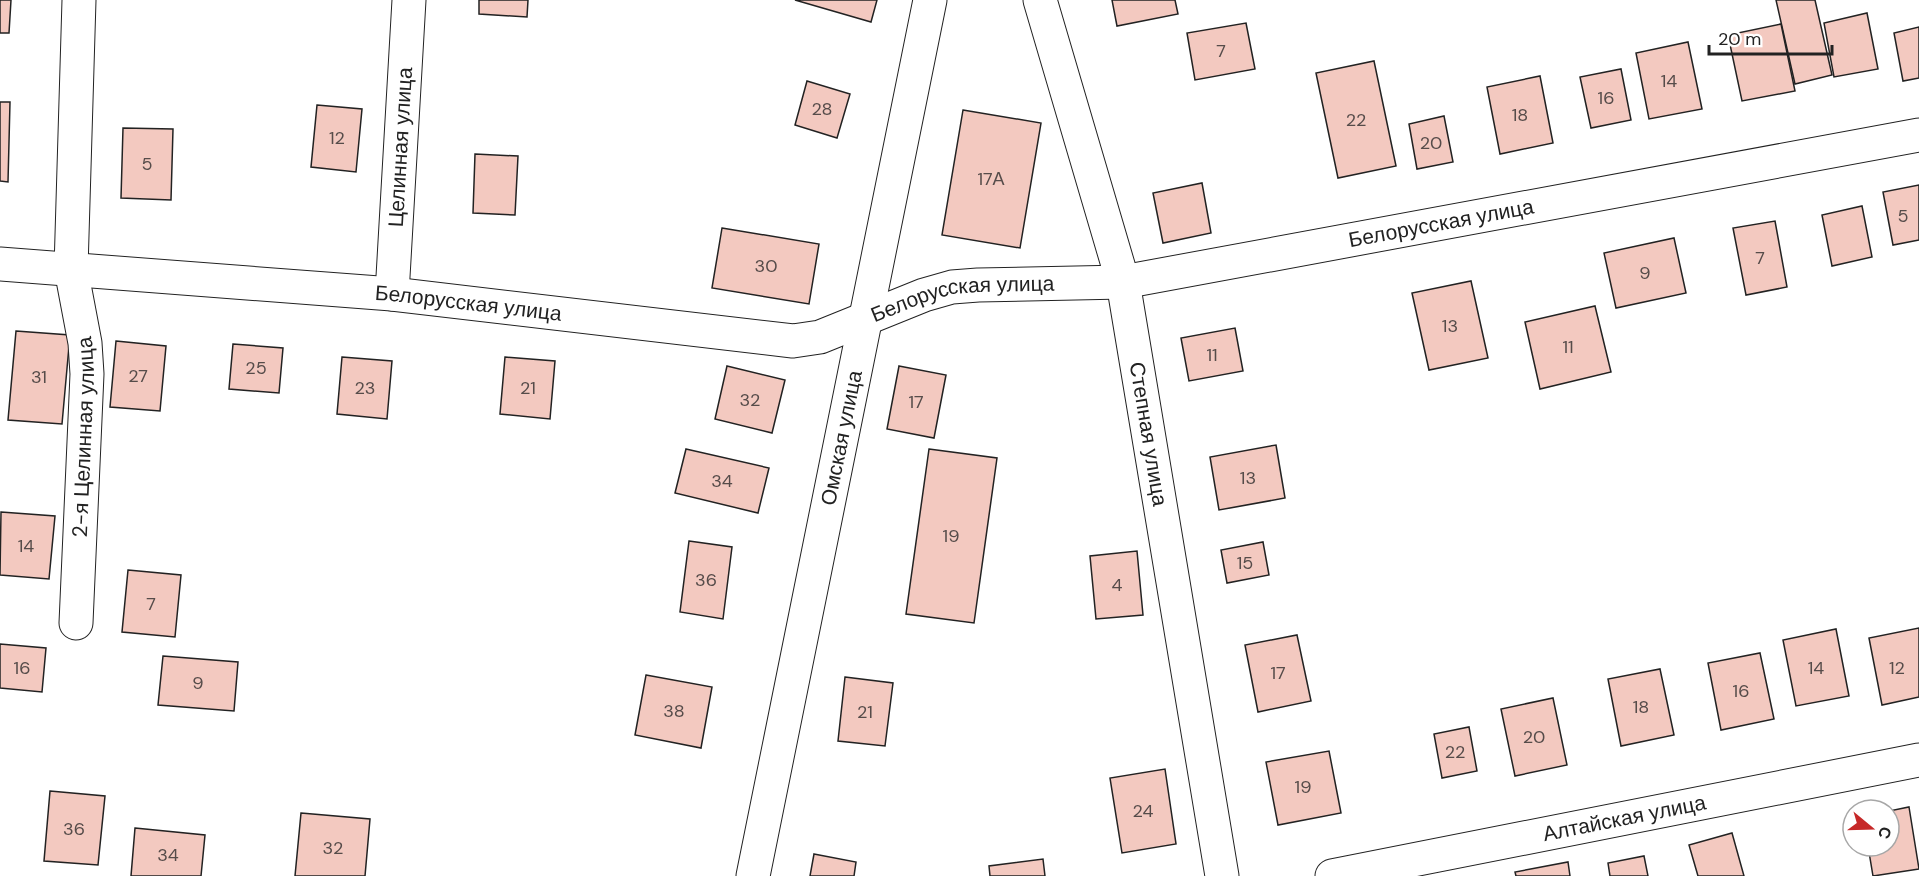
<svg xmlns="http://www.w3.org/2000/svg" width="1919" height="876" font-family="'DM Sans',sans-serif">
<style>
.building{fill:#f3c9c0;stroke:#222;stroke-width:1.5}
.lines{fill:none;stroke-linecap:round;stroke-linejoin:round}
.minor-casing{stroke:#222;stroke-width:35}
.tertiary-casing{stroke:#222;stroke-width:35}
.minor{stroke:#fff;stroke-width:33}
.tertiary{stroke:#fff;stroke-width:33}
.labels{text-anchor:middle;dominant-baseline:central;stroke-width:4.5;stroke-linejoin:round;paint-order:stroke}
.number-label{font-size:18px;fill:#564c4a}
.street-label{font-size:21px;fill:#222;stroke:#fff}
</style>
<rect width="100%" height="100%" fill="#fff"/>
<g class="building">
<polygon points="0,0 11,0 9,33 0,33"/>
<polygon points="479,0 528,0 527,17 479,14"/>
<polygon points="795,0 877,0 871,22"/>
<polygon points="1112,0 1175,0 1178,14 1117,26"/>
<polygon points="1776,0 1815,0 1832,75 1795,84"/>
<polygon points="1867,13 1878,69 1834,77 1824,23"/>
<polygon points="1246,23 1255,69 1195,80 1187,33"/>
<polygon points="1781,24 1795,91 1742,101 1728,35"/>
<polygon points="1919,27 1919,78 1903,81 1894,33"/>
<polygon points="1688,42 1702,109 1649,119 1636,53"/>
<polygon points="1374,61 1396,166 1338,178 1316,73"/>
<polygon points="1621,69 1631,120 1591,128 1580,77"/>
<polygon points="1540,76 1553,143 1500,154 1487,87"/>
<polygon points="807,81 850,94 837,138 795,125"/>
<polygon points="0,102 10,102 8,182 0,181"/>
<polygon points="317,105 362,109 356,172 311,167"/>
<polygon points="963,110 1041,123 1020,248 942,235"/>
<polygon points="1444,116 1453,162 1417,169 1409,124"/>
<polygon points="123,128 173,129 171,200 121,198"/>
<polygon points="475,154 518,156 515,215 473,213"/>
<polygon points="1202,183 1211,233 1163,243 1153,193"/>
<polygon points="1919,185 1919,240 1893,245 1883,192"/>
<polygon points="1862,206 1872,257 1832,266 1822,215"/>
<polygon points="1775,221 1787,287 1746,295 1733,228"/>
<polygon points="722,228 819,244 809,304 712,288"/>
<polygon points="1674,238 1686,293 1616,308 1604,253"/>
<polygon points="1471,281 1488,358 1429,370 1412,293"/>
<polygon points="1595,306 1611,372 1540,389 1525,322"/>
<polygon points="1235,328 1243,371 1189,381 1181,338"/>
<polygon points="16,331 70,335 62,424 8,420"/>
<polygon points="116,341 166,346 160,411 110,407"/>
<polygon points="233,344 283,348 279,393 229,389"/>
<polygon points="342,357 392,361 387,419 337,414"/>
<polygon points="505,357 555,361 550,419 500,414"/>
<polygon points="727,366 785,380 772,433 715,419"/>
<polygon points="899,366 946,375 934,438 887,429"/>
<polygon points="1276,445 1285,498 1219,510 1210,457"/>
<polygon points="686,449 769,468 758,513 675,493"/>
<polygon points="929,449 997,458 974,623 906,614"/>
<polygon points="1,512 55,516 49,579 0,575"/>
<polygon points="689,541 732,547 723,619 680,612"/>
<polygon points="1263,542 1269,575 1227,583 1221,550"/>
<polygon points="1137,551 1143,615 1096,619 1090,556"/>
<polygon points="128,570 181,575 175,637 122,632"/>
<polygon points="1919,628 1919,697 1882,705 1869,638"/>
<polygon points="1836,629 1849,696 1796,706 1783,640"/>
<polygon points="1297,635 1311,701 1258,712 1245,645"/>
<polygon points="0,644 46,648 42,692 0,688"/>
<polygon points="1760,653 1774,719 1721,730 1708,663"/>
<polygon points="163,656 238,662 234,711 158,705"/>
<polygon points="1660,669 1674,735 1621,746 1608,679"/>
<polygon points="646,675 712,687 701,748 635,735"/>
<polygon points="845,677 893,683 885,746 838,741"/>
<polygon points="1553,698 1567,765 1515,776 1501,709"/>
<polygon points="1469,727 1477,771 1442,778 1434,734"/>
<polygon points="1329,751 1341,813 1278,825 1266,762"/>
<polygon points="1165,769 1176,844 1122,853 1110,778"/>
<polygon points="50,791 105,796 98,865 44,861"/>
<polygon points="1909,807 1919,869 1873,876 1868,846 1889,846 1889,811"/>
<polygon points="301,813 370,819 365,876 295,876"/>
<polygon points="135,828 205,835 201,876 131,876"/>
<polygon points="1732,833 1744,876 1698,876 1689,845"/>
<polygon points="814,854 856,862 854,876 810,876"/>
<polygon points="1644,856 1648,876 1610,876 1608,863"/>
<polygon points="1043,859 1045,876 990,876 989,866"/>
<polygon points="1568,862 1570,876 1516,876 1515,872"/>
</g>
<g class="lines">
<g class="minor-casing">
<g id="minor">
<path id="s1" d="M 1040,0 L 1123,282 L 1222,876"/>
<path id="s2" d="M 0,264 L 392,294 L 793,341 L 820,337 L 924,295 L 952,287 L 978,285 L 1123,282 L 1919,135"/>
<path id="s3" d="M 392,294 L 409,0"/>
<path id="s4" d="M 76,623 L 87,374 L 85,343 L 71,269 L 79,0"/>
<path id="s5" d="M 1332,876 L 1919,760"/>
</g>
</g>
<g class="tertiary-casing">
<g id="tertiary">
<path id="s6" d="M 753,876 L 930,0"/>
</g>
</g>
<use href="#minor" class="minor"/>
<use href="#tertiary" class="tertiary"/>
</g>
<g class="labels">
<g class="number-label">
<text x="1221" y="51">7</text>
<text x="1669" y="81">14</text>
<text x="1606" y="98">16</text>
<text x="822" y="109">28</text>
<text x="1520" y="115">18</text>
<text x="1356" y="120">22</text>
<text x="337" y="138">12</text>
<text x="1431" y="143">20</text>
<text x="147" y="164">5</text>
<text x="991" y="179">17А</text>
<text x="1903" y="216">5</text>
<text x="1760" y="258">7</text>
<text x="766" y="266">30</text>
<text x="1645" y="273">9</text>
<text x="1450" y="326">13</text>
<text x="1568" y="347">11</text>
<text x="1212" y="355">11</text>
<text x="256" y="368">25</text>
<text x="138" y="376">27</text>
<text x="39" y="377">31</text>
<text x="365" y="388">23</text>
<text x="528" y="388">21</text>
<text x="750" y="400">32</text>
<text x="916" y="402">17</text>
<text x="1248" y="478">13</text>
<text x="722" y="481">34</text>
<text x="951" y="536">19</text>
<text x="26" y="546">14</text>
<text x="1245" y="563">15</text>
<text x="706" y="580">36</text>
<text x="1117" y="585">4</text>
<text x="151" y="604">7</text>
<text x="22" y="668">16</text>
<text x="1816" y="668">14</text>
<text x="1897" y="668">12</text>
<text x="1278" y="673">17</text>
<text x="198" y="683">9</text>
<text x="1741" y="691">16</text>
<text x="1641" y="707">18</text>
<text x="674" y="711">38</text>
<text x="865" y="712">21</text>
<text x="1534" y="737">20</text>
<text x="1455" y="752">22</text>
<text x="1303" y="787">19</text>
<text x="1143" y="811">24</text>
<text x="74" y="829">36</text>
<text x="333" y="848">32</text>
<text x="168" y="855">34</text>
</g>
<g class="street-label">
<text stroke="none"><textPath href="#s3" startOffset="147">Целинная улица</textPath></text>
<text stroke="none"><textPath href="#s2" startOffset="1460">Белорусская улица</textPath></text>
<text stroke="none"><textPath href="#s2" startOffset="470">Белорусская улица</textPath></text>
<text stroke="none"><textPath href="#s2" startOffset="974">Белорусская улица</textPath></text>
<text stroke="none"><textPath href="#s1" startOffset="448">Степная улица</textPath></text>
<text stroke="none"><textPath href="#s4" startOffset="186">2-я Целинная улица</textPath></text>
<text stroke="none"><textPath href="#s6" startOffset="447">Омская улица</textPath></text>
<text stroke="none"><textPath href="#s5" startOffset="298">Алтайская улица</textPath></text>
</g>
</g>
<g transform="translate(1871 828) rotate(109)"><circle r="28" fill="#ffffff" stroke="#a7a7a7" stroke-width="1.5"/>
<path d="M0-4.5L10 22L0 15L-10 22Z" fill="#c62828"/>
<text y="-9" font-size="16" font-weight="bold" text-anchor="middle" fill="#222222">С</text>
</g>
<path d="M1709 45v9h123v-9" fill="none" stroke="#222222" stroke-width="3"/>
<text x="1718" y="45" font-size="18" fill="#222222" stroke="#ffffff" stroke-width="4.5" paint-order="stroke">20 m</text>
</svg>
